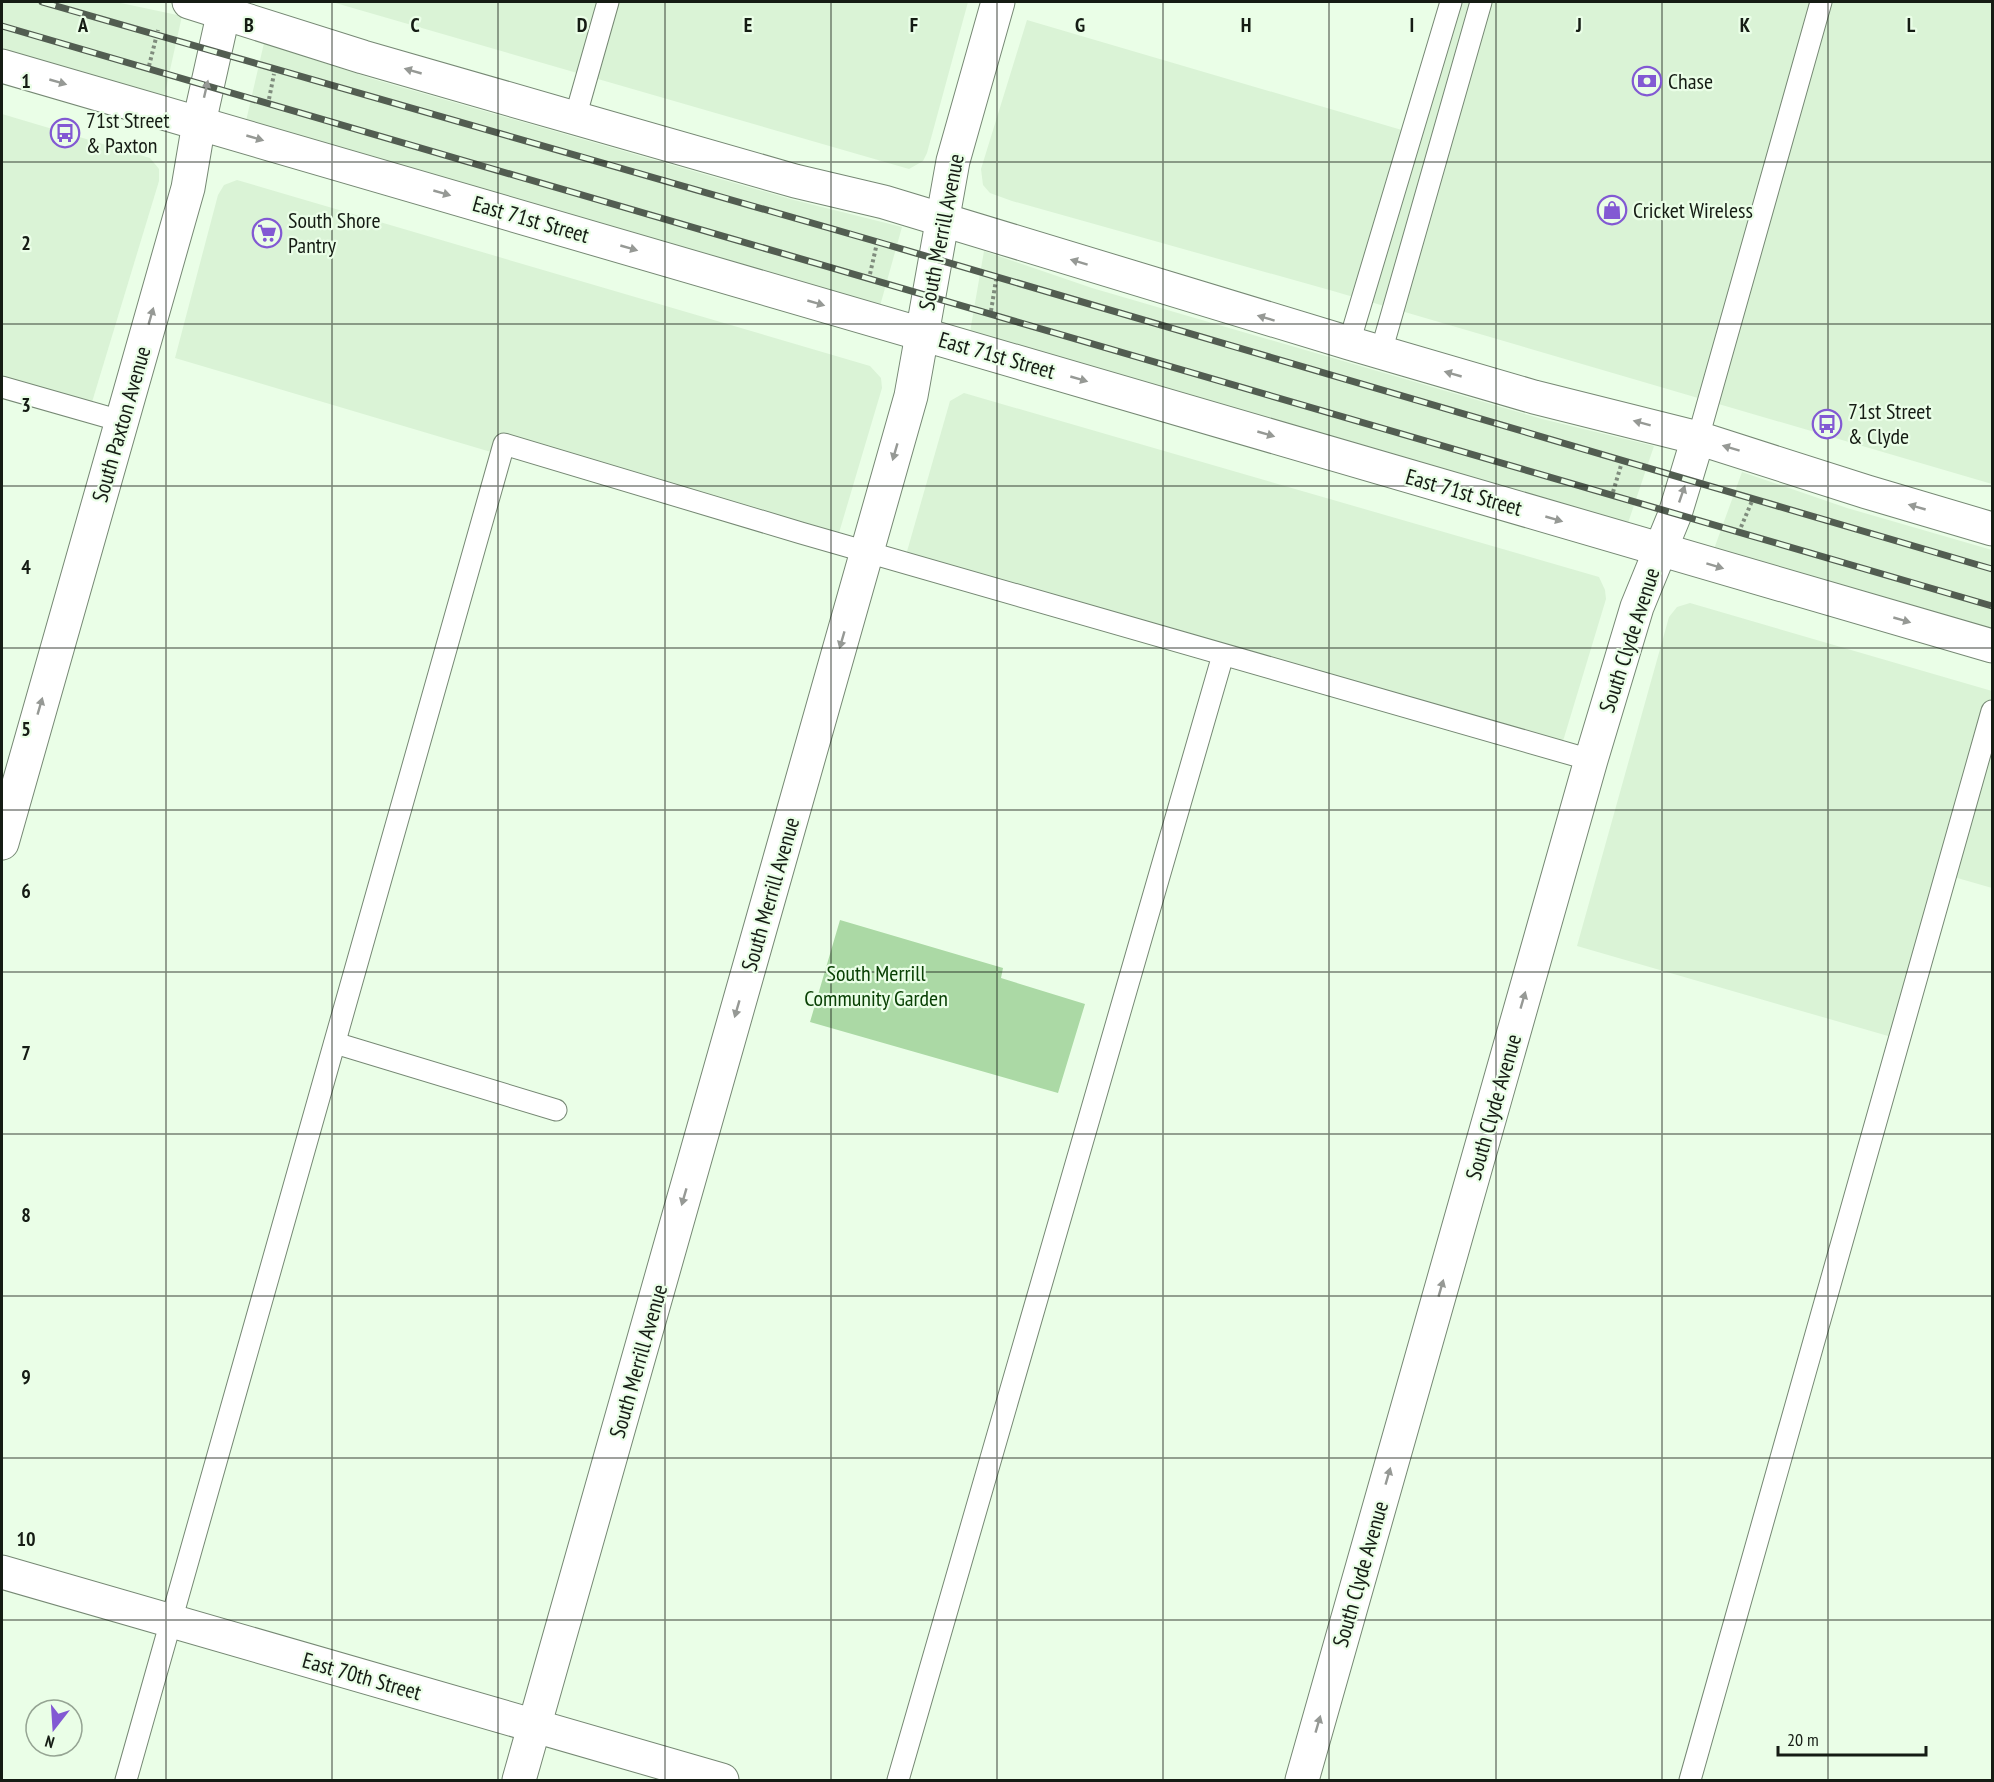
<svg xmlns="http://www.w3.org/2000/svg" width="1994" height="1782" font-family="'PT Sans Narrow',sans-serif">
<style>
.built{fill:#daf3d6}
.green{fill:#abd9a5}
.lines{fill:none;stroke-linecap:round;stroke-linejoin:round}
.lane-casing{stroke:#768874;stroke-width:23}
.street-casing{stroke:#768874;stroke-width:35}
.secondary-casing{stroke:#768874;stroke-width:35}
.path{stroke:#7f8c7d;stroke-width:4;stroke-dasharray:3 3;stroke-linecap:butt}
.lane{stroke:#fff;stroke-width:21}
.street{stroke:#fff;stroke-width:33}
.secondary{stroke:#fff;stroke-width:33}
.rail-casing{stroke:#525d51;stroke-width:7}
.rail{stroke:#eafee7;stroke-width:4.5;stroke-dasharray:14;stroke-linecap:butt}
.oneway{fill:#969995}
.grid{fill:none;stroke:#151c14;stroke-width:1.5;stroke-opacity:0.55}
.labels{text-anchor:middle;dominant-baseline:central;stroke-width:4.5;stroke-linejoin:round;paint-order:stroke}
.poi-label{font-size:22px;fill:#151c14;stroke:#eafee7;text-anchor:start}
.street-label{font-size:22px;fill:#151c14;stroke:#eafee7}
.park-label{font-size:22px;fill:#094004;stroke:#eafee7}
.grid-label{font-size:20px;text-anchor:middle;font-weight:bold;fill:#151c14;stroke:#eafee7;stroke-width:4.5;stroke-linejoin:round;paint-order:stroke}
</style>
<rect width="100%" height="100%" fill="#eafee7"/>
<g class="built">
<polygon points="2,2 116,2 182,16 164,97 2,50"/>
<polygon points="332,2 968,2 927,153 923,161 909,169"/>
<polygon points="1451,2 1992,2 1992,484 1333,291 1012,201 990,193 983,185 981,169 1027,20 1412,133"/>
<polygon points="264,43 373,79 794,200 902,227 880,306 246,121"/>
<polygon points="2,114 150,158 159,169 159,181 89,412 2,387"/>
<polygon points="237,180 870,366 881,378 882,388 836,543 504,444 501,455 175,358 218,195 224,185"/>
<polygon points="984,251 1092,288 1542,419 1654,446 1628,523 970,332"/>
<polygon points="964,393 1599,577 1605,590 1606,599 1560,751 904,562 950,401"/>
<polygon points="1742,472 1847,508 1992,550 1992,629 1714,549"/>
<polygon points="1690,603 1992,691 1992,888 1947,875 1902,1040 1577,946 1669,617 1677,607"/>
</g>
<polygon class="green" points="840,920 1003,968 1001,978 1085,1004 1058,1093 810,1022"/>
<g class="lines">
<g class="lane-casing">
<g id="lane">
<polyline points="575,118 608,2"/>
<polyline points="1349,343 1451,2"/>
<polyline points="1381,352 1481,2"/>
<polyline points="2,387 121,421"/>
<polyline points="1698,438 1821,2"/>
<polyline points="335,1043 556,1110"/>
<polyline points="126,1780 504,444 801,533 1591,760"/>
<polyline points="898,1780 1223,655"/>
<polyline points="1690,1780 1992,711"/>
</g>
</g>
<g class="street-casing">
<g id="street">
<polyline points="2,843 188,188 199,123 226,2"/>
<polyline points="2,1572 722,1780"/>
<polyline points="519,1780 911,396 953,161 998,2"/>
<polyline points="1302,1780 1591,760 1637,607 1675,514 1698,438"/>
</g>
</g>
<g class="secondary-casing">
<g id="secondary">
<polyline points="189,2 363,57 575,118 795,181 884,202 1349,343 1534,397 1698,438 1867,492 1992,529"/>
<polyline points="2,66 1992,646"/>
</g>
</g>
<g class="path">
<polyline points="149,66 158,30"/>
<polyline points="269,99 274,74"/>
<polyline points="870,274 877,243"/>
<polyline points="991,311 996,280"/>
<polyline points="1613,492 1622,462"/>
<polyline points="1741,527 1752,501"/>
</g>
<use href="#lane" class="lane"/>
<use href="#street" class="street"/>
<use href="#secondary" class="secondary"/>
<g class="rail-casing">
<g id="rail">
<polyline points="42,2 878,242 1992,569"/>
<polyline points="2,26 1992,606"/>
</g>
</g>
<use href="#rail" class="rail"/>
</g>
<defs><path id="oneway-solid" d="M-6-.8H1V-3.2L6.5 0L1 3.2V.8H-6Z" transform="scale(1.5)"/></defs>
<g class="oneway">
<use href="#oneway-solid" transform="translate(413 71) rotate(-164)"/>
<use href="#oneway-solid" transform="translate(58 82) rotate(16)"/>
<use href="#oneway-solid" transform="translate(206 89) rotate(-77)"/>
<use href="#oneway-solid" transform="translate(255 138) rotate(16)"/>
<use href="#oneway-solid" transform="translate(442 193) rotate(16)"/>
<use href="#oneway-solid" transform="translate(629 248) rotate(16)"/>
<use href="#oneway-solid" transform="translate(1079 262) rotate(-163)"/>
<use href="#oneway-solid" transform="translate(816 303) rotate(16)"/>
<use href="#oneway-solid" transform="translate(151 316) rotate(-74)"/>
<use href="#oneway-solid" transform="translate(1266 318) rotate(-163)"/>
<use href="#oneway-solid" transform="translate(1453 374) rotate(-164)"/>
<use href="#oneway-solid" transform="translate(1079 379) rotate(16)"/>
<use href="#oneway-solid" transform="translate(1642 423) rotate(-165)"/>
<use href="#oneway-solid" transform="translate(1266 434) rotate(16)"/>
<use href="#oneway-solid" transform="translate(1731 448) rotate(-163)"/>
<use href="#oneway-solid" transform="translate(895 452) rotate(106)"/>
<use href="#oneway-solid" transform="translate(1682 494) rotate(-71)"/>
<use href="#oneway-solid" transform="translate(1917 507) rotate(-164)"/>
<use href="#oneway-solid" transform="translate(1554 519) rotate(16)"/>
<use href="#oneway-solid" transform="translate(1715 566) rotate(17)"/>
<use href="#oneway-solid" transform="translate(1902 620) rotate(16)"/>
<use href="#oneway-solid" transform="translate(842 640) rotate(106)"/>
<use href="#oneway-solid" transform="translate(40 706) rotate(-74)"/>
<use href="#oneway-solid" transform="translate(1523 1000) rotate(-74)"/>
<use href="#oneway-solid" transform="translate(737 1009) rotate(106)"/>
<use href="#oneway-solid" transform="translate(684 1197) rotate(106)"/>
<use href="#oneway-solid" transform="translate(1441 1288) rotate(-74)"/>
<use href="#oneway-solid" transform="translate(1388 1476) rotate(-74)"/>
<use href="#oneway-solid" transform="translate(1318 1724) rotate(-74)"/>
</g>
<path class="grid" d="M 166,2 L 166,1780M 332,2 L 332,1780M 498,2 L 498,1780M 665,2 L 665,1780M 831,2 L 831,1780M 997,2 L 997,1780M 1163,2 L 1163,1780M 1329,2 L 1329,1780M 1496,2 L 1496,1780M 1662,2 L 1662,1780M 1828,2 L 1828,1780M 2,162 L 1992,162M 2,324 L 1992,324M 2,486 L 1992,486M 2,648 L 1992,648M 2,810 L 1992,810M 2,972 L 1992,972M 2,1134 L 1992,1134M 2,1296 L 1992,1296M 2,1458 L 1992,1458M 2,1620 L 1992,1620"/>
<defs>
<g id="bank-ring" transform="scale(1.5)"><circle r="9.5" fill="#eafee7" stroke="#8259d3" stroke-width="1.5"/><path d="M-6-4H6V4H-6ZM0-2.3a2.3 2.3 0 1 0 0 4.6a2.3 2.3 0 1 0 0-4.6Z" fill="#8259d3"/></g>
<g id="bus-ring" transform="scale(1.5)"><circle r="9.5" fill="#eafee7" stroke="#8259d3" stroke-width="1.5"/><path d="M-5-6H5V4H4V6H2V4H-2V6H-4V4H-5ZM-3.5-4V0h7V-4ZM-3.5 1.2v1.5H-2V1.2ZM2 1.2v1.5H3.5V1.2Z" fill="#8259d3"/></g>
<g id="shop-ring" transform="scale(1.5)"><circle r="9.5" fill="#eafee7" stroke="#8259d3" stroke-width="1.5"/><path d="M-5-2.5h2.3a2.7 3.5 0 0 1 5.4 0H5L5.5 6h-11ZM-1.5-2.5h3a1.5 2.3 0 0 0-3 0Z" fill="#8259d3"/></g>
<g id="supermarket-ring" transform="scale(1.5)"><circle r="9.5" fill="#eafee7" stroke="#8259d3" stroke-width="1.5"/><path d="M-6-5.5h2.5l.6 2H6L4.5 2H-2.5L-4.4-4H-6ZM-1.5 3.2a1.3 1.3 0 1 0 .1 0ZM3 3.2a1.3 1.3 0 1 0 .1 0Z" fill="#8259d3"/></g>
</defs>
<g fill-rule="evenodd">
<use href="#bank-ring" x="1647" y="81"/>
<use href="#bus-ring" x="65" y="133"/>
<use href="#shop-ring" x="1612" y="210"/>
<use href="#supermarket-ring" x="267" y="233"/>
<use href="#bus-ring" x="1827" y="424"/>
</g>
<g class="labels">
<g class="poi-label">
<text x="1668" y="81">Chase</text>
<text x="86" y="120">71st Street<tspan x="86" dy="25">&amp; Paxton</tspan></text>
<text x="1633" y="210">Cricket Wireless</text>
<text x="288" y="220">South Shore<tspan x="288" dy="25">Pantry</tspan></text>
<text x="1848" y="411">71st Street<tspan x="1848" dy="25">&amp; Clyde</tspan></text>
</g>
<g class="street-label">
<text transform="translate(531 219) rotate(16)">East 71st Street</text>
<text transform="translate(941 232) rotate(-79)">South Merrill Avenue</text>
<text transform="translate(997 355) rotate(16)">East 71st Street</text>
<text transform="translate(121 424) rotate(-74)">South Paxton Avenue</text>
<text transform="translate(1464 492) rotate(16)">East 71st Street</text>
<text transform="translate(1629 640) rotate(-72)">South Clyde Avenue</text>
<text transform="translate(770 894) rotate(-74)">South Merrill Avenue</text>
<text transform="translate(1493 1107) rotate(-74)">South Clyde Avenue</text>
<text transform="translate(638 1361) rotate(-74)">South Merrill Avenue</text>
<text transform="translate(1360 1574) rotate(-74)">South Clyde Avenue</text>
<text transform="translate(362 1676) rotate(16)">East 70th Street</text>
</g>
<g class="park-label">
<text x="876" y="973">South Merrill<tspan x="876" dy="25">Community Garden</tspan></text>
</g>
</g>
<g class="grid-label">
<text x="83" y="32">A</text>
<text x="249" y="32">B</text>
<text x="415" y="32">C</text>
<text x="582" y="32">D</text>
<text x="748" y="32">E</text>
<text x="914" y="32">F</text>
<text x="1080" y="32">G</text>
<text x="1246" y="32">H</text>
<text x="1412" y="32">I</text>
<text x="1579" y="32">J</text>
<text x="1745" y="32">K</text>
<text x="1911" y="32">L</text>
<text x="26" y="88">1</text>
<text x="26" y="250">2</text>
<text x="26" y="412">3</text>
<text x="26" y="574">4</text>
<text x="26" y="736">5</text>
<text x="26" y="898">6</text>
<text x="26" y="1060">7</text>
<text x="26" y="1222">8</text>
<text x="26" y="1384">9</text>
<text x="26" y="1546">10</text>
</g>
<rect width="1994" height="1782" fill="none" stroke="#151c14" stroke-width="6"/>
<g transform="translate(54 1728) rotate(197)"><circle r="28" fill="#eafee7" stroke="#95a493" stroke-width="1.5"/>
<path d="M0-4.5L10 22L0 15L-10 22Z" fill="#8259d3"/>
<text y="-9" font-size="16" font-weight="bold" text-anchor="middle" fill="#151c14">N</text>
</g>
<path d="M1778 1746v9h148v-9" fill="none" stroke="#151c14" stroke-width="3"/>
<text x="1787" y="1746" font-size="18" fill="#151c14" stroke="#eafee7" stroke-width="4.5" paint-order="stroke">20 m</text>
</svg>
